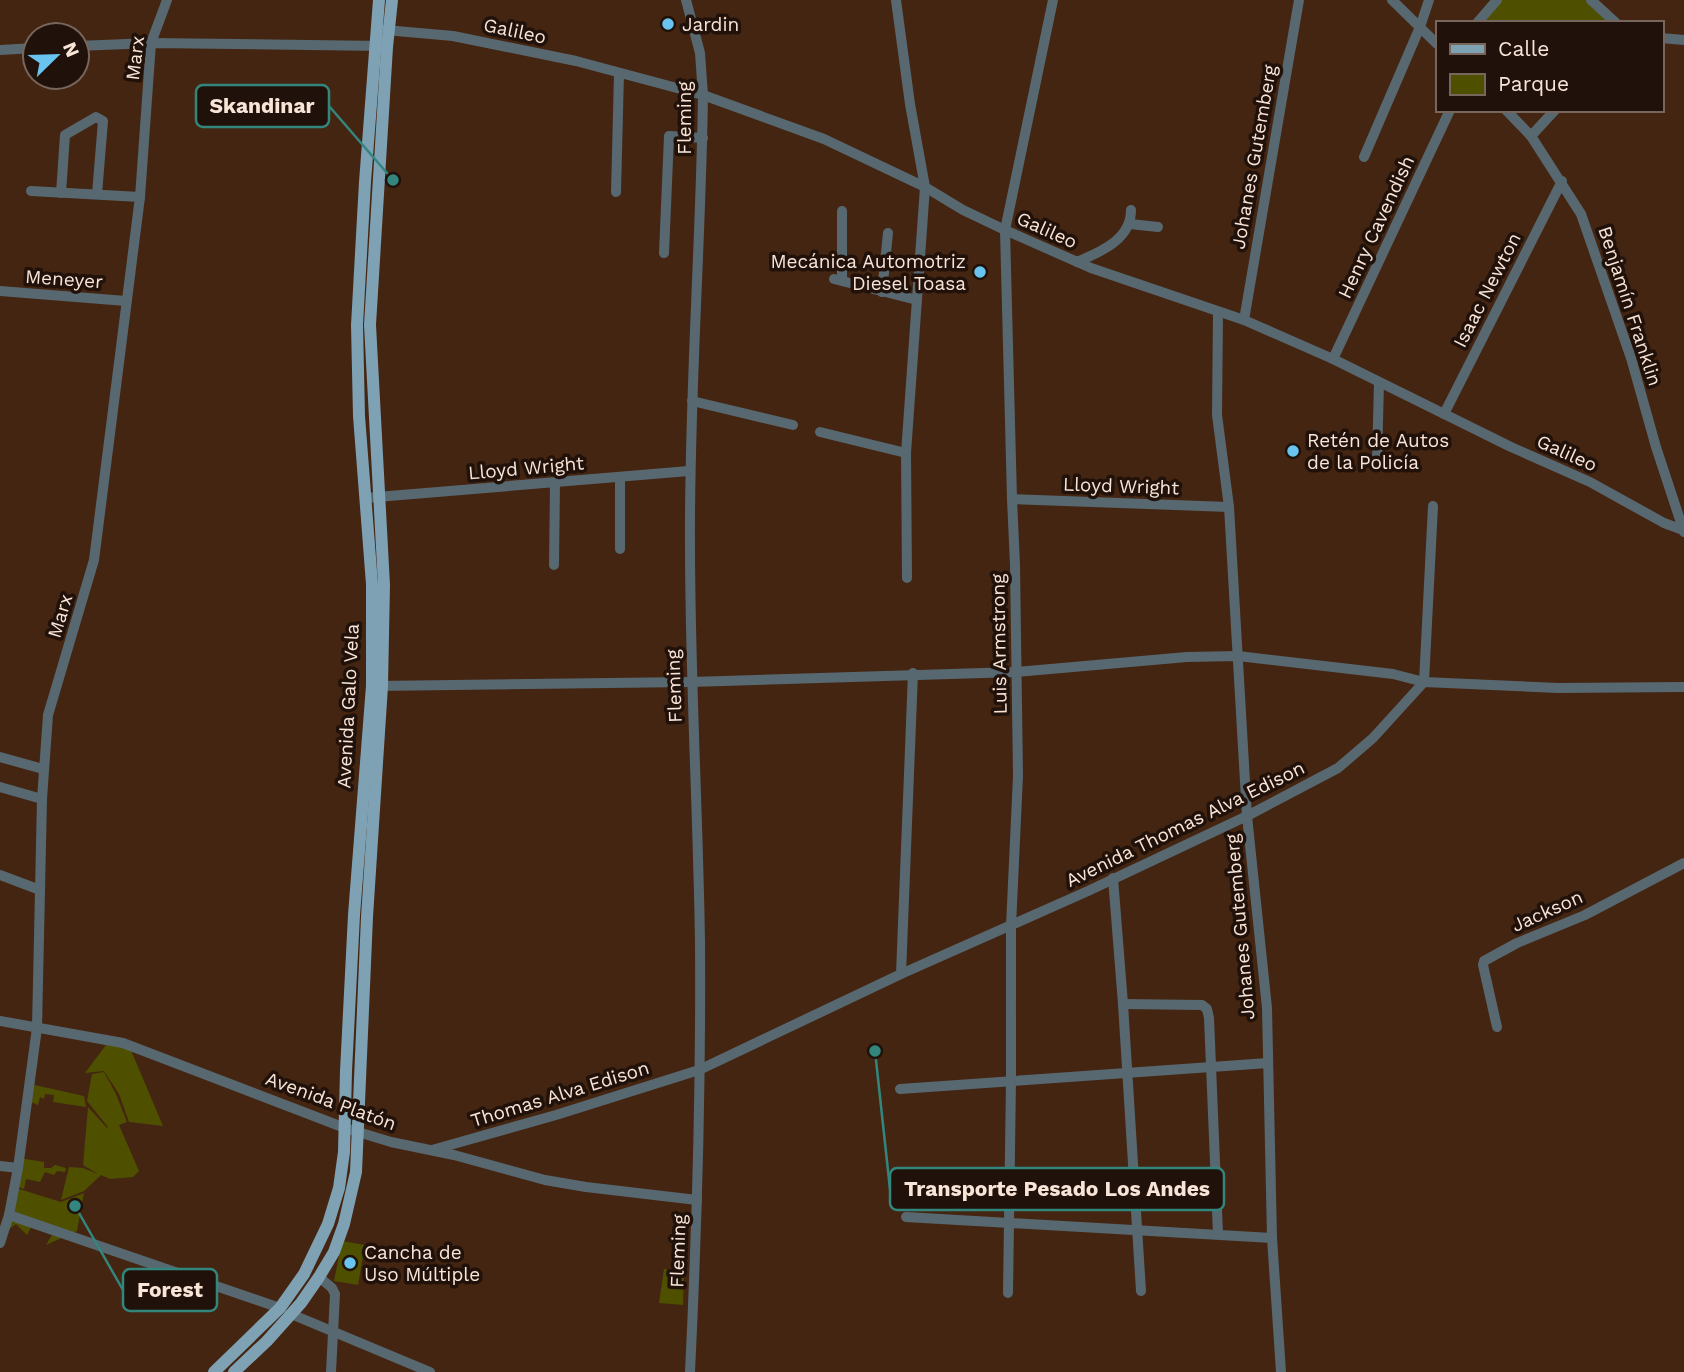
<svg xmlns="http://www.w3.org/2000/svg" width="1684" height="1372" font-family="'Work Sans',sans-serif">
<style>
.green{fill:#4e5000}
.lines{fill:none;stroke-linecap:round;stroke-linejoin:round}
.minor{stroke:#576871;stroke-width:10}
.major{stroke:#7ea1b4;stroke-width:12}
.poi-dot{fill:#69c4f0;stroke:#20120a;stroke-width:2.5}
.labels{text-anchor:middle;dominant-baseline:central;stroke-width:7;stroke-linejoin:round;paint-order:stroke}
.poi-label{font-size:19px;fill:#f9e4d8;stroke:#20120a;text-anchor:start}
.street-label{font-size:19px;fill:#f9e4d8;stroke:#20120a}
.leader{fill:none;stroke:#32867e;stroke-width:2.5}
.callout-dot{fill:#32867e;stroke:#20120a;stroke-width:2.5}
.callout{fill:#20120a;stroke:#32867e;stroke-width:2.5}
.callout-label{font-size:21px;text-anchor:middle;font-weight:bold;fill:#f9e4d8}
</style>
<rect width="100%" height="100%" fill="#442511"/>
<g class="green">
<polygon points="1492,0 1586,0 1611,23 1471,23"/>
<polygon points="109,1041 130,1048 163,1126 129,1122 119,1094 104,1071 85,1073"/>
<polygon points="104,1072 116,1094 127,1122 119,1125 139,1171 133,1177 110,1179 101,1175 84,1191 61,1200 69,1167 83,1168 98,1174 83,1165 88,1107 107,1128 108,1127 87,1101 92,1074"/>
<polygon points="30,1084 84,1096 86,1107 53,1102 54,1095 45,1094 44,1099 40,1097 38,1105 28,1101"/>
<polygon points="19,1158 44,1162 44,1168 51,1168 55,1165 66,1168 65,1172 57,1171 54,1175 45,1172 40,1182 26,1179 24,1189 13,1185"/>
<polygon points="16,1188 61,1202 84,1193 77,1231 46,1245 54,1231 33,1223 27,1235 16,1224 4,1233"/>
<polygon points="342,1241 365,1245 358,1285 334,1281"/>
<polygon points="664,1269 684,1271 683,1305 659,1303"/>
</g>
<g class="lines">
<g class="minor">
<path d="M 686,0 L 700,53 L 703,95 C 701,245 689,395 690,544 C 690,677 698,809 700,942 C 701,1086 697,1229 690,1372"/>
<polyline points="896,0 910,104 925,187 906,453 907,578"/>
<polyline points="1392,0 1437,44"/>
<polyline points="1591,0 1616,23"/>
<polyline points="1477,23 1497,0"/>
<polyline points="385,30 453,36 576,61 703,95 824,139 925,187 963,210 1005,230 1091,268 1244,320 1333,359 1511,447 1590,482 1664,523 1683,530"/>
<polyline points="1661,38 1684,40"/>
<polyline points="77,46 151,43 383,46"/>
<polyline points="0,50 35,48"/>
<polyline points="1506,110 1531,136 1581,214 1631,358 1656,447 1684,532"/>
<polyline points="1531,136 1555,110"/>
<polyline points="1364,157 1420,27 1429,0"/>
<polyline points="31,191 140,197"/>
<polyline points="616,192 619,73"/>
<polyline points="61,193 65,135 96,117 103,121 97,194"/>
<polyline points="842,211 842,280"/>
<polyline points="1130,224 1158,227"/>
<polyline points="664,253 669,136 703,138"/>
<path d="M 1077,262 C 1100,252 1131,240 1131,210"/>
<polyline points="834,279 917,300"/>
<polyline points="0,291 126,301"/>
<polyline points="882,292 888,233"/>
<polyline points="1218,312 1217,415 1229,507 1247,816 1267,1008 1272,1238 1281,1372"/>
<polyline points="1244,320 1299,0"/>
<polyline points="1333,359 1450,110"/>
<polyline points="692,401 793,425"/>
<polyline points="1444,414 1562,181"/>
<polyline points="820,432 906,453"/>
<polyline points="1377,462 1379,382"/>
<polyline points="620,477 620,549"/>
<polyline points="365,498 689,471"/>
<polyline points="1012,499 1229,507"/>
<polyline points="554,565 555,484"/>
<polyline points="376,686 690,682 1016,672 1187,657 1238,656 1393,674 1424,682 1433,506"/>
<polyline points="0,757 43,769"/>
<polyline points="0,787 42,799"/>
<polyline points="0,875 40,890"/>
<polyline points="1113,878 1123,1004 1141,1291"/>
<polyline points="901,974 913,673"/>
<polyline points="1123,1004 1202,1005 1207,1009 1209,1018 1218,1234"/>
<polyline points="0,1021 123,1043 345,1128 391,1142 454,1155 545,1180 586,1187 697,1200"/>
<polyline points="1497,1027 1483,965 1484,961 1517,943 1585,915 1684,863"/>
<polyline points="900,1089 1268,1063"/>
<polyline points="432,1150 556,1115 699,1070 901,974 1088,891 1247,816 1338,768 1373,738 1424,682 1558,688 1684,687"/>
<polyline points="0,1166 18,1168"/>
<polyline points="9,1215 280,1308"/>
<polyline points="906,1217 1272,1238"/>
<polyline points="0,1243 9,1215 18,1168 37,1028 42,799 48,715 94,560 140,197 151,43 167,0"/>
<polyline points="319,1277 332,1288 335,1294 331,1372"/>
<polyline points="1008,1293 1011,1080 1011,926 1018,776 1015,565 1012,499 1005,230 1053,0"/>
<polyline points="291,1314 430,1372"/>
</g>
<g class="major">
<polyline points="214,1372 280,1308 304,1274 328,1224 339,1188 344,1152 346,1071 354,915 372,686 372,584 359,416 357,325 365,182 379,0"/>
<polyline points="234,1372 267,1341 301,1303 319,1277 334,1252 344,1224 356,1172 367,917 382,686 384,585 370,325 387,47 392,0"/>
</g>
</g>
<g class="poi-dot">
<circle cx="668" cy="24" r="7"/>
<circle cx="980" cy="272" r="7"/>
<circle cx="1293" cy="451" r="7"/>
<circle cx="350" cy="1263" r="7"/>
</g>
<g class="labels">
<g class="poi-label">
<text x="682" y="24">Jardin</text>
<text x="966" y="261" text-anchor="end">Mecánica Automotriz<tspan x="966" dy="22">Diesel Toasa</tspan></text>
<text x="1307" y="440">Retén de Autos<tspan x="1307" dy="22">de la Policía</tspan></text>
<text x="364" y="1252">Cancha de<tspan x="364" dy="22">Uso Múltiple</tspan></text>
</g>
<g class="street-label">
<text transform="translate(515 31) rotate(12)">Galileo</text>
<text transform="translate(135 58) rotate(-83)">Marx</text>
<text transform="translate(684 118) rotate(-90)">Fleming</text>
<text transform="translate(1254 157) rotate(-80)">Johanes Gutemberg</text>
<text transform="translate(1376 227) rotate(-65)">Henry Cavendish</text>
<text transform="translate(1047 230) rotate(24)">Galileo</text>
<text transform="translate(64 279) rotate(4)">Meneyer</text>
<text transform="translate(1487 290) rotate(-63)">Isaac Newton</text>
<text transform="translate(1630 306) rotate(72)">Benjamín Franklin</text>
<text transform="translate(1567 453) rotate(24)">Galileo</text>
<text transform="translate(526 468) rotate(-5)">Lloyd Wright</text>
<text transform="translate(1121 486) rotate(2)">Lloyd Wright</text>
<text transform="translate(60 616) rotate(-73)">Marx</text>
<text transform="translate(999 644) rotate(-91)">Luis Armstrong</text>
<text transform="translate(674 686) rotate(-92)">Fleming</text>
<text transform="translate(348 706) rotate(-87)">Avenida Galo Vela</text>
<text transform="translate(1185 824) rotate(-26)">Avenida Thomas Alva Edison</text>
<text transform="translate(1547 911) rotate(-24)">Jackson</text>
<text transform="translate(1240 927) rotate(-95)">Johanes Gutemberg</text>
<text transform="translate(560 1094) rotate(-17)">Thomas Alva Edison</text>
<text transform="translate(331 1101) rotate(20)">Avenida Platón</text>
<text transform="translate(678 1251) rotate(-88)">Fleming</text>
</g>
</g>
<path class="leader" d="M393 180L329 106M875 1051L890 1189M75 1206L123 1290"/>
<g class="callout-dot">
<circle cx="393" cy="180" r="7"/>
<circle cx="875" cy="1051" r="7"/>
<circle cx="75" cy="1206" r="7"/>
</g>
<g class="callout">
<rect x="196" y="85" width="133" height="42" rx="7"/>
<rect x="890" y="1168" width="334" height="42" rx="7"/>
<rect x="123" y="1269" width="94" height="42" rx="7"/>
</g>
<g class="callout-label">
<text x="262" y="113">Skandinar</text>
<text x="1057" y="1196">Transporte Pesado Los Andes</text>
<text x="170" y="1297">Forest</text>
</g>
<rect x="1436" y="21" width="228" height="91" fill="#20120a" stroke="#77665c" stroke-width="2"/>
<rect x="1450" y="44" width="35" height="10" fill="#7ea1b4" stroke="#77665c" stroke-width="2"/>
<text x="1498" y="56" font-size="21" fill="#f9e4d8">Calle</text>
<rect x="1450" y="74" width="35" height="21" fill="#4e5000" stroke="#77665c" stroke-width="2"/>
<text x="1498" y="91" font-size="21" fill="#f9e4d8">Parque</text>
<g transform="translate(56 56) rotate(67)"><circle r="33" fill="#20120a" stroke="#77665c" stroke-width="2"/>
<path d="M0-5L12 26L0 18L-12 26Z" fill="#69c4f0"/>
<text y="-10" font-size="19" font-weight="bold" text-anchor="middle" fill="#f9e4d8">N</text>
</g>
</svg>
